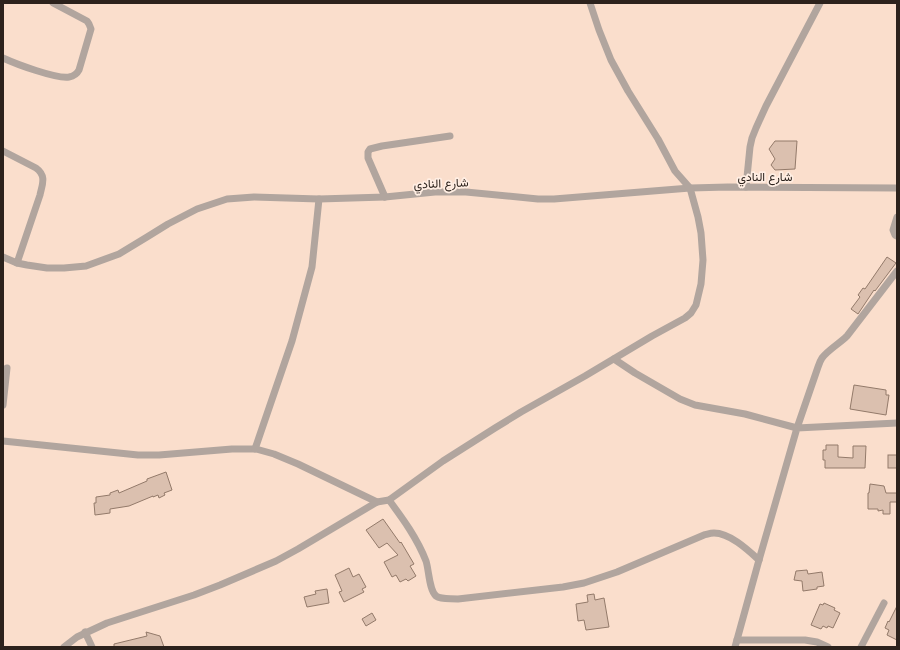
<svg xmlns="http://www.w3.org/2000/svg" width="900" height="650" font-family="'PT Sans',Vazirmatn,sans-serif">
<style>
.building{fill:#dbc0af;stroke:#937a6a}
.lines{fill:none;stroke-linecap:round;stroke-linejoin:round}
.minor{stroke:#b1a59e;stroke-width:7}
.labels{text-anchor:middle;dominant-baseline:central;stroke-width:3.5;stroke-linejoin:round;paint-order:stroke}
.street-label{font-size:12px;fill:#2c221c;stroke:#ffeee3}
</style>
<rect width="100%" height="100%" fill="#fadecc"/>
<g class="building">
<polygon points="775,141 797,141 795,169 775,170 771,165 775,159 769,149"/>
<polygon points="887,257 896,263 875,291 874,290 858,314 851,309 860,297 858,295 863,288 865,289"/>
<polygon points="854,385 886,390 886,395 889,395 886,415 850,409"/>
<polygon points="826,445 838,445 838,457 853,458 853,446 866,446 865,468 825,468 825,460 823,460 823,450 826,450"/>
<rect x="888" y="455" width="9" height="13"/>
<polygon points="166,472 172,490 164,493 165,495 159,498 158,495 153,497 153,496 129,506 110,509 110,513 95,515 94,503 96,503 96,497 110,495 110,493 118,490 119,493 147,481 147,479"/>
<polygon points="870,484 884,486 886,493 897,493 897,502 890,502 890,514 883,514 883,510 878,511 878,509 868,509 868,493 869,493"/>
<polygon points="383,519 400,543 401,542 414,564 410,566 416,576 408,581 406,579 400,582 396,575 392,577 384,562 398,555 387,543 379,548 366,530"/>
<polygon points="349,568 353,577 359,574 366,587 362,589 364,592 344,602 339,592 342,591 335,575"/>
<polygon points="807,570 808,574 822,572 824,586 817,587 817,589 803,591 802,581 794,580 796,571"/>
<polygon points="327,589 329,603 307,607 304,597 316,594 315,591"/>
<polygon points="594,594 595,600 604,598 609,627 586,630 584,620 578,621 576,604 588,602 587,595"/>
<polygon points="824,603 835,608 834,610 840,613 833,628 828,626 827,628 823,626 821,629 811,625 820,604 823,605"/>
<polygon points="897,606 897,640 887,635 889,630 885,628 888,621 889,622"/>
<polygon points="372,613 376,620 366,626 362,619"/>
<polygon points="146,632 160,636 164,647 114,647 114,644 147,636"/>
</g>
<g class="lines">
<g class="minor">
<path d="M 3,58 C 16,64 56,79 69,77 C 74,76 77,74 79,70 L 91,29 L 89,24 L 87,21 L 53,3"/>
<path d="M 3,151 L 36,168 C 47,176 42,185 40,195 L 17,263"/>
<polyline points="746,187 750,147 752,138 756,128 766,106 820,3"/>
<polyline points="385,197 368,158 368,152 370,149 382,146 450,136"/>
<polyline points="897,217 893,230 895,235 897,236"/>
<polyline points="3,257 17,263 27,265 47,268 64,268 86,266 119,254 147,237 168,224 197,209 227,199 254,197 319,199 385,197 435,192 466,192 538,199 554,199 690,188 728,187 897,188"/>
<path d="M 614,359 L 635,373 L 680,399 L 695,405 L 745,414 L 797,428 L 818,367 C 819,364 820,361 822,358 C 829,349 839,344 847,336 L 897,271"/>
<polyline points="3,405 7,368"/>
<polyline points="3,441 138,455 159,455 232,449 256,449 274,454 298,464 377,502"/>
<polyline points="255,449 292,341 312,267 319,199"/>
<path d="M 389,500 C 403,519 417,538 426,561 C 429,570 429,590 436,596 C 442,600 451,598 458,599 L 563,587 L 584,583 L 617,572 L 704,535 C 708,534 711,533 714,533 C 730,533 748,550 759,560"/>
<polyline points="85,632 92,647"/>
<polyline points="737,640 805,640 817,642 828,647"/>
<polyline points="64,647 77,637 107,623 194,595 220,585 276,561 298,549 377,502 389,500 443,461 495,428 521,412 585,376 652,336 685,318 691,313 696,305 701,284 703,260 701,233 698,217 690,188 675,171 658,139 628,91 611,60 599,30 590,3"/>
<polyline points="735,647 759,560 797,428 897,423"/>
<polyline points="861,647 884,603"/>
</g>
</g>
<g class="labels">
<g class="street-label">
<text x="765" y="176">شارع النادي</text>
<text transform="translate(441 183) rotate(-2)">شارع النادي</text>
</g>
</g>
<rect width="900" height="650" fill="none" stroke="#2c221c" stroke-width="8"/>
</svg>
